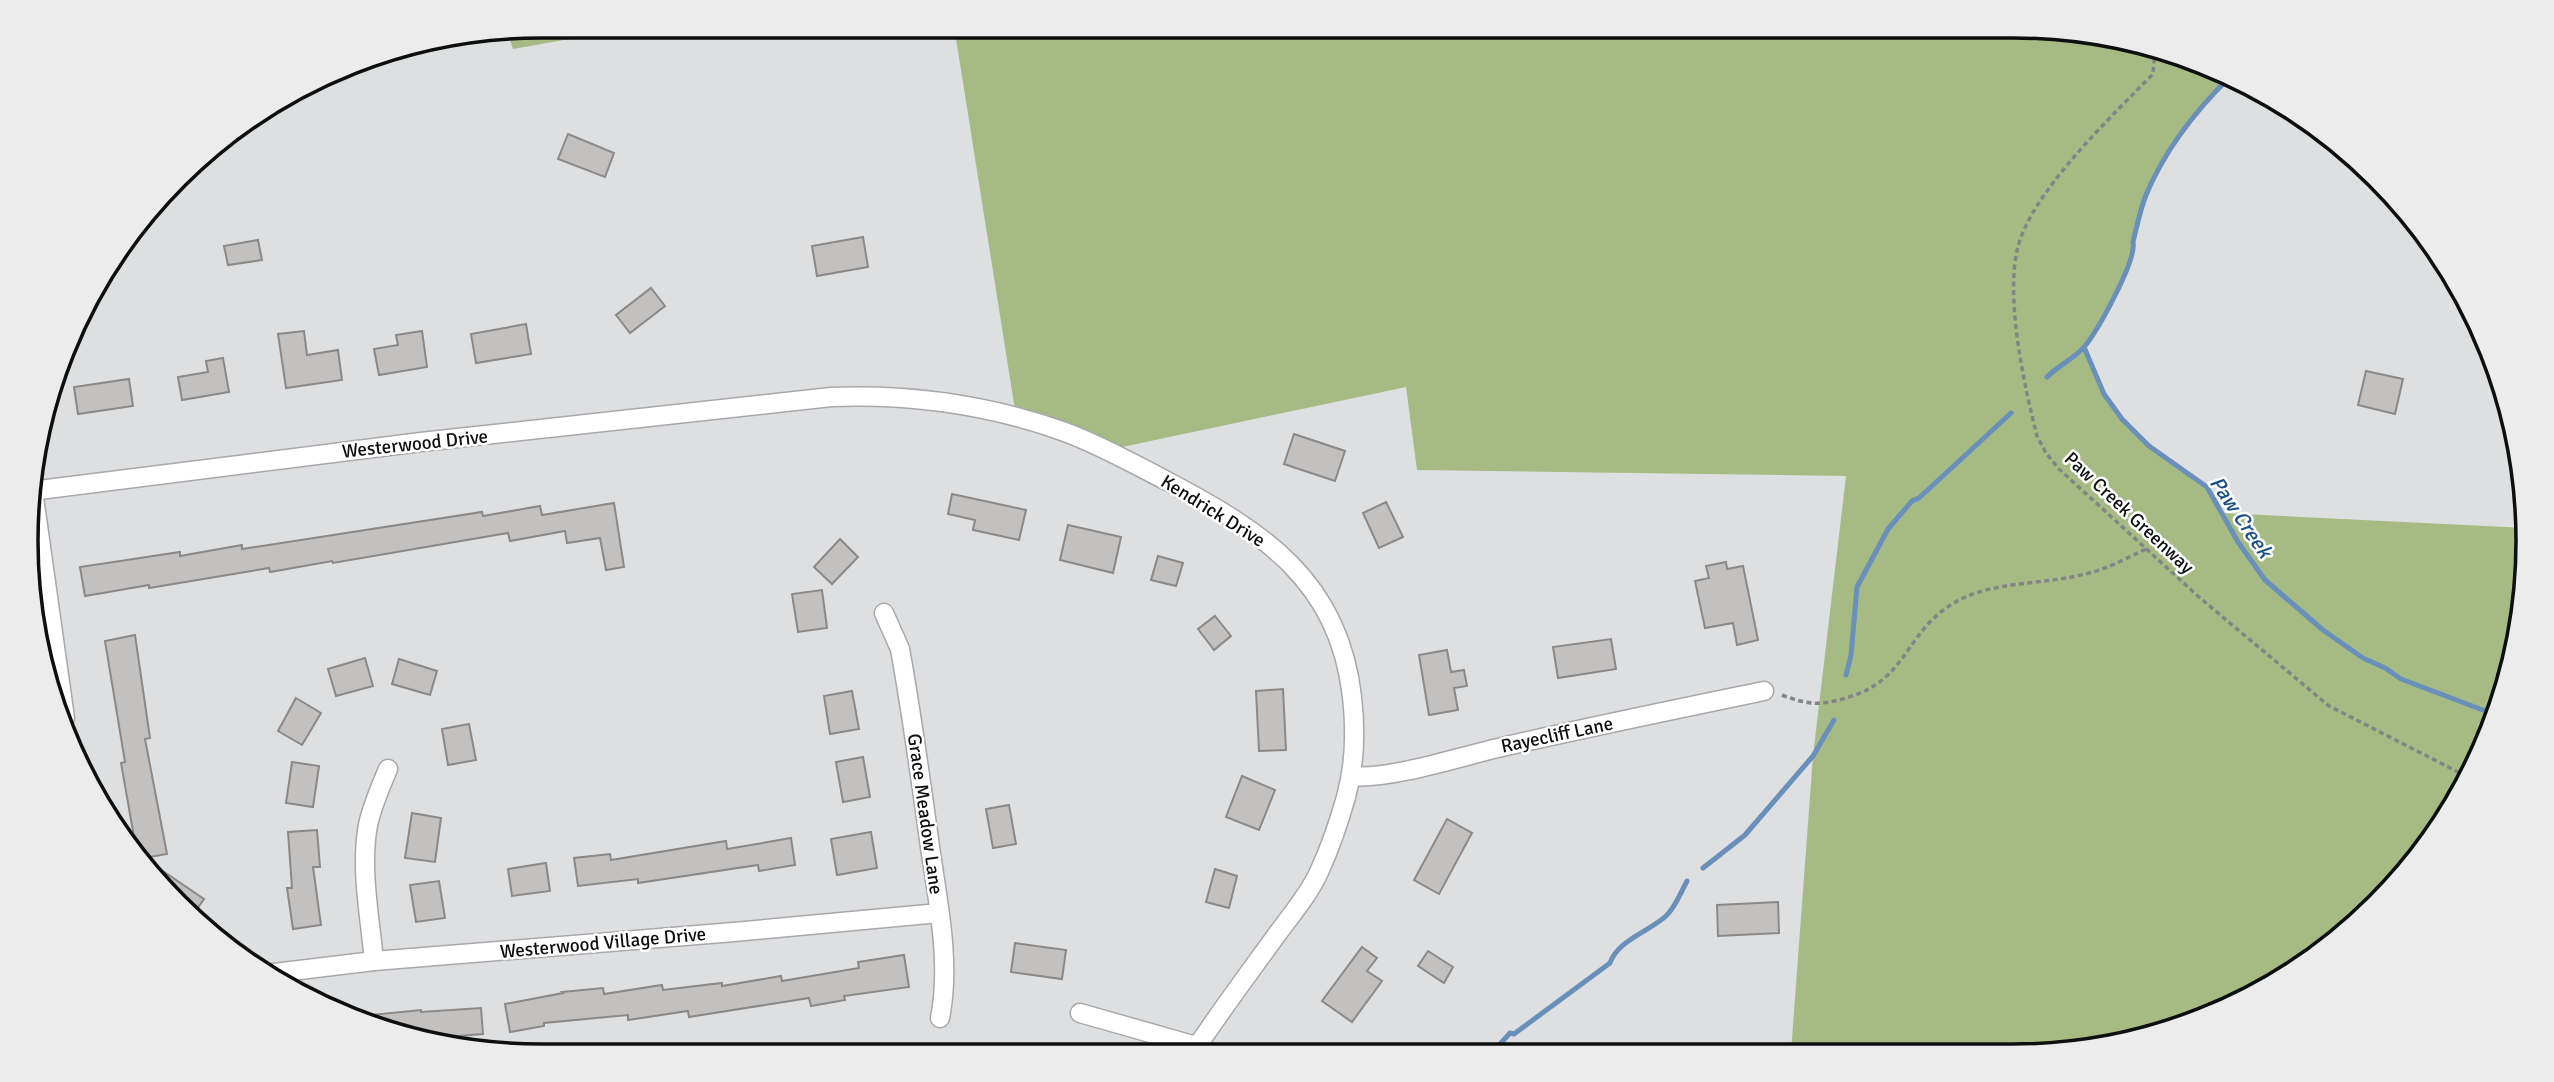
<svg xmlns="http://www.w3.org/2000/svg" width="2554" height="1082" font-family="Signika,sans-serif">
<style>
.forest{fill:#a6bb83}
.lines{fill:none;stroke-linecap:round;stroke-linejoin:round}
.stream{stroke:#698fbb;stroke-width:5}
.building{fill:#c3c1bf;stroke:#8b8988;stroke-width:2}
.street-casing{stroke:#a8a8aa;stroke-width:21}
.path{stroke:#838485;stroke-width:3.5;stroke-dasharray:5 3.5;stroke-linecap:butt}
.street{stroke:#fff;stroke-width:18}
.labels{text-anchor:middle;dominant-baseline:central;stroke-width:5;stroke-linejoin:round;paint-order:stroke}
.street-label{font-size:19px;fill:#0d0e0e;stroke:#fff}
.water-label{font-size:21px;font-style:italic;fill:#184e86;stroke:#fff}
.rim{fill:none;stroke:#0d0e0e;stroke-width:3.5}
</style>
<rect width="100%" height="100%" fill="#dedfe1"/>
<g class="forest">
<polygon points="541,26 643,26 513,49 507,32"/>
<path d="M 954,26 L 2013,26 L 2179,54 L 2230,77 C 2195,111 2160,153 2144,200 C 2140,214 2137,228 2133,242 C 2137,266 2098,324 2085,346 L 2104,394 L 2122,419 L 2149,446 L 2207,487 L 2222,513 L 2526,528 L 2523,609 L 2500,707 L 2441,827 L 2327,949 L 2210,1016 L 2081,1051 L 1791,1052 L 1813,756 L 1846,476 L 1417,470 L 1406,387 L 1108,450 L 1016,416 Z"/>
</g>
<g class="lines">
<g class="stream">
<polyline points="2084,347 2104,394 2122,419 2149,446 2207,487 2238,542 2265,580 2323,630 2363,658 2385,668 2401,679 2496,715"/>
<path d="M 2047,377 C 2058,366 2075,358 2085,346 C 2098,330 2137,260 2133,242 C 2137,226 2140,210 2146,195 C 2165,150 2195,111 2230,77"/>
<polyline points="1846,675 1851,655 1857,587 1888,529 1912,501 1919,498 2011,413"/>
<polyline points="1703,868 1745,835 1813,756 1834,720"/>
<path d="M 1492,1053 L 1510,1033 L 1514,1034 L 1610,963 C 1618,940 1650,931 1666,916 C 1675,908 1681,892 1687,881"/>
</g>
</g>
<g class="building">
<polygon points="568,134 614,153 605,177 558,159"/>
<polygon points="863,237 868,267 817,276 812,246"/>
<polygon points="258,240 262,260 228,265 224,246"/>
<polygon points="651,288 665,306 630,333 616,315"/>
<polygon points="526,324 531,354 476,363 471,334"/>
<polygon points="304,331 307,355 338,350 342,380 286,388 278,334"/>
<polygon points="422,331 427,367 379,375 374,349 398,345 396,335"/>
<polygon points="223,358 229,392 182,400 178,377 208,372 206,361"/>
<polygon points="2366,371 2403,379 2395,414 2358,405"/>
<polygon points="129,379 133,406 78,414 74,387"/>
<polygon points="1294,434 1345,451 1335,481 1284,464"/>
<polygon points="952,494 1026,510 1019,540 973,530 975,520 948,514"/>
<polygon points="1386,502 1403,537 1379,548 1363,513"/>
<polygon points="614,503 624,567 606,570 600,538 567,543 565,531 510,541 508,533 333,563 332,561 270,572 269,568 149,588 149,585 85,596 80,567 180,552 180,556 242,545 242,549 482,512 483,516 540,506 542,515"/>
<polygon points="1068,525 1121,537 1113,573 1060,560"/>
<polygon points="840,539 858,557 832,584 814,567"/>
<polygon points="1158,556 1183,563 1176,586 1151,580"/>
<polygon points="1726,562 1727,569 1743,566 1758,640 1737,645 1733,623 1705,628 1695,581 1709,578 1706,566"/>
<polygon points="822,590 827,628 798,632 792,594"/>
<polygon points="1215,616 1231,636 1214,650 1198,629"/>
<polygon points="135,635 150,738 145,739 167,854 144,858 136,848 121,763 125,762 105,641"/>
<polygon points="1611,639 1616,669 1558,678 1553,647"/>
<polygon points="1447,650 1451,672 1464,670 1467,686 1454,688 1458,710 1429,715 1419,655"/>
<polygon points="365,658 373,686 336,696 328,669"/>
<polygon points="399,659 437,671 430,695 392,684"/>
<polygon points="1283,689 1286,750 1259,751 1256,691"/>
<polygon points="852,691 859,729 830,734 824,696"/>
<polygon points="296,698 321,713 302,745 278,731"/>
<polygon points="469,724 476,760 448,765 442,729"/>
<polygon points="863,757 870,797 843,802 836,762"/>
<polygon points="292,762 319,766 313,807 286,803"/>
<polygon points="1242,776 1275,790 1259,830 1226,817"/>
<polygon points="1009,805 1016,844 993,848 986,809"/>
<polygon points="412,813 441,818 435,862 405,858"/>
<polygon points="1447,819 1472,833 1439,894 1414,880"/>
<polygon points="317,830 320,867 313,867 321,925 293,929 287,888 292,888 288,832"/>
<polygon points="871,832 877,868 837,875 831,839"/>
<polygon points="791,838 795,865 759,871 758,865 638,883 638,879 578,886 574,858 610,854 611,860 726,841 727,849"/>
<polygon points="546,863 550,891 512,896 508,869"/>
<polygon points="157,867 204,899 192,916 154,870"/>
<polygon points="1215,869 1237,876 1229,908 1206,902"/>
<polygon points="439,881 445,918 416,922 410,885"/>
<polygon points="1778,902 1779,933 1718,936 1717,905"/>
<polygon points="1015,943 1066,950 1062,979 1011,972"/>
<polygon points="1362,947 1377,958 1367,971 1382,981 1352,1022 1322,1001"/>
<polygon points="1428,951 1453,967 1444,983 1418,966"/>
<polygon points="904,955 909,987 844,996 845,1000 811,1006 809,998 689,1017 688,1011 628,1020 628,1015 544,1023 544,1026 510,1032 505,1004 563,993 562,992 603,988 604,994 662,985 663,990 722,983 722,986 781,976 782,981 859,968 858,962"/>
<polygon points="481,1008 483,1034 433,1038 375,1028 350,1017 421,1010 421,1012"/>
</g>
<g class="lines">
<g class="street-casing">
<g id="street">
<polyline points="33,490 65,718"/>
<path d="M 31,491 L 421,442 L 831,397 C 910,394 990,405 1065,432 C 1100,445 1132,463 1165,480 C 1262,531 1339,580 1352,697 C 1356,731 1355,764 1346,797 C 1339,822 1330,848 1319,872 C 1309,894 1292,914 1278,933 C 1249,973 1219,1013 1192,1054"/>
<path d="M 884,613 L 900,649 C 912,715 921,781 930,847 C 938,903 951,962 940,1018"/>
<path d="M 1351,776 C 1390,780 1462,756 1502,747 C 1589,727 1677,709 1764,691"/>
<path d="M 374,961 C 370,917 360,869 368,825 C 372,806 380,788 388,769"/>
<polyline points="266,974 374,961 734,932 939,913"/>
<polyline points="1080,1013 1196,1046"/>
</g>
</g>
<g class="path">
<path d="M 2155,50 L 2153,74 C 2113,115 2028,195 2017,251 C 2006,302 2024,385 2037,436 L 2046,453 L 2059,469 L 2200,598 L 2329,706 L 2466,776"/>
<path d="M 1782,695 C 1808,705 1821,706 1849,697 C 1906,680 1905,635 1949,606 C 1989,579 2044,586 2089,573 C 2109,568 2129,557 2148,548"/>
</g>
<use href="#street" class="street"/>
</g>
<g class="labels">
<g class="street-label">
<text transform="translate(415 444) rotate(-6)">Westerwood Drive</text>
<text transform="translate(1213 511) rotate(32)">Kendrick Drive</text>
<text transform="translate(2129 513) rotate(43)">Paw Creek Greenway</text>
<text transform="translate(1557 735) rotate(-12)">Rayecliff Lane</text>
<text transform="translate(925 814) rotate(82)">Grace Meadow Lane</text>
<text transform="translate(603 943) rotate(-5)">Westerwood Village Drive</text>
</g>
<g class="water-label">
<text transform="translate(2241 517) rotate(56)">Paw Creek</text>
</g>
</g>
<path d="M0 0H2554V1082H0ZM541 38H2013A503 503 0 0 1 2516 541V541A503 503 0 0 1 2013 1044H541A503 503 0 0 1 38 541V541A503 503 0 0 1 541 38Z" fill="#ececec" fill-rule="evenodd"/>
<path class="rim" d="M541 38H2013A503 503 0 0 1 2516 541V541A503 503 0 0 1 2013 1044H541A503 503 0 0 1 38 541V541A503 503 0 0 1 541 38Z"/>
</svg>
